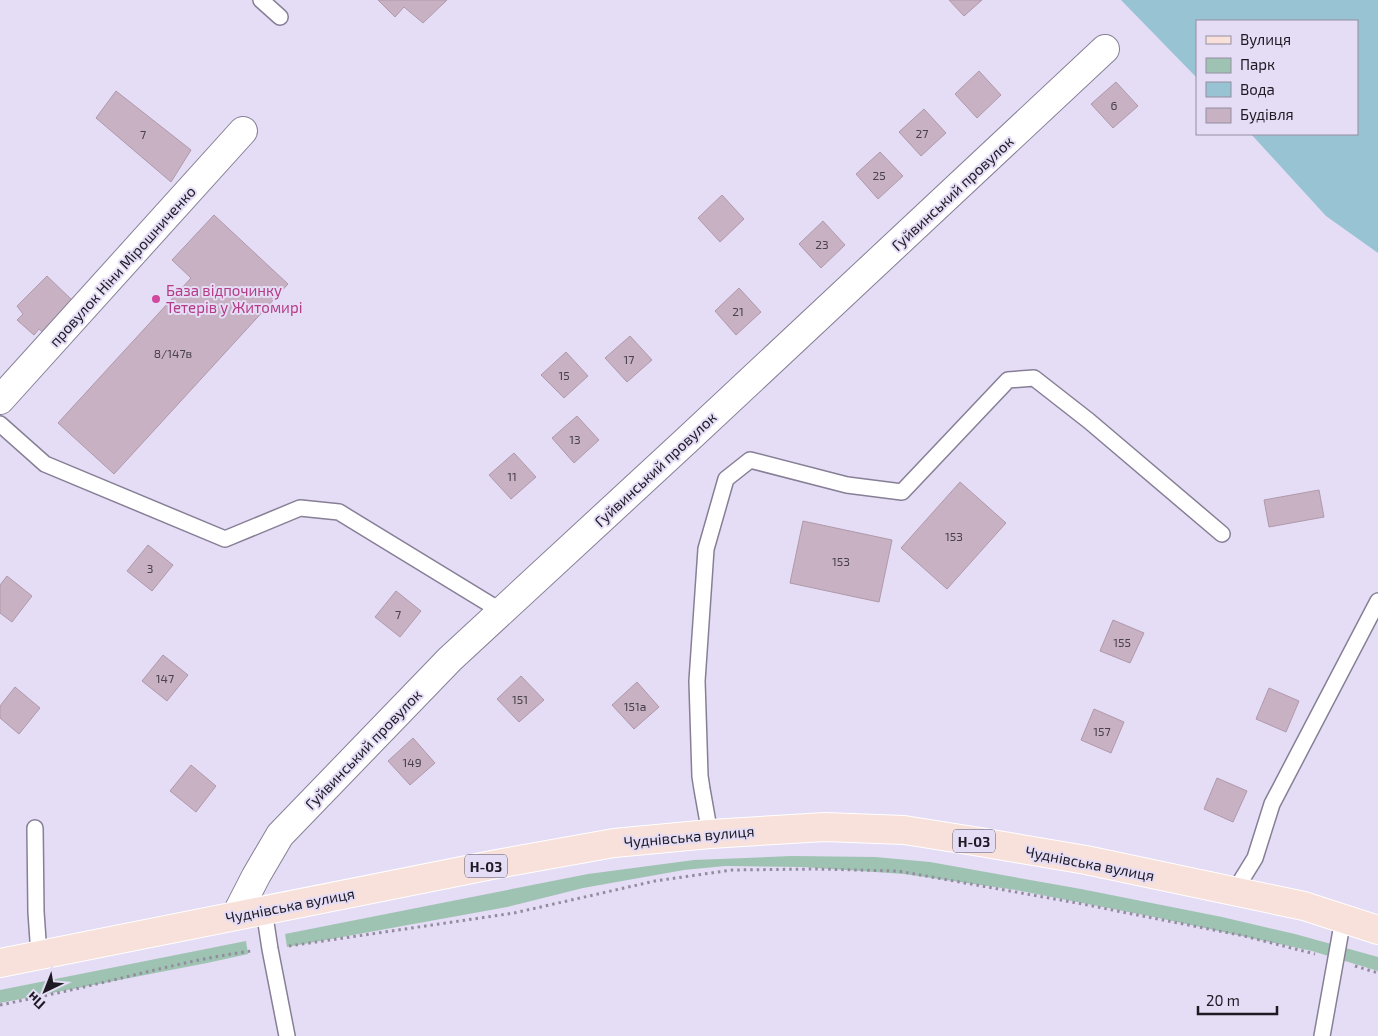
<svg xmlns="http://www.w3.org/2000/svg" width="1378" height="1036" font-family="'Exo 2',sans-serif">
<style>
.green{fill:#9fc3b2}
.water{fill:#97c3d3}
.building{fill:#c7b1c3;stroke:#af99ab}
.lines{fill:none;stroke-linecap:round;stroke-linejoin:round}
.service-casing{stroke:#877f96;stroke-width:18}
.minor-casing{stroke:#877f96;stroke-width:30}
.primary-casing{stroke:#fff;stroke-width:30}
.path{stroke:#938c9f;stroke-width:3;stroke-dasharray:2.5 4;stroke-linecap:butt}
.service{stroke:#fff;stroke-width:15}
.minor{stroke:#fff;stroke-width:28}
.primary{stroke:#f9e1db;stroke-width:28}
.hotel-dot{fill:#d1479c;stroke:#e5dcf5;stroke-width:2}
.labels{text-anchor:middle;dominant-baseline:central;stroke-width:4;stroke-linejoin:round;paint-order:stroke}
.number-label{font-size:12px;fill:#48404b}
.shield{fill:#e5dcf5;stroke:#595462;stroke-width:1}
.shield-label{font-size:14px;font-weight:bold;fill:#1d1a23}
.street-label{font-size:15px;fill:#1d1a23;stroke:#e5dcf5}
.hotel-label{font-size:15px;fill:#b23c85;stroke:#e5dcf5;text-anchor:start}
</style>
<rect width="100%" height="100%" fill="#e5dcf5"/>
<g class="green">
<polygon points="792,856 875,857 930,862 1081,889 1222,917 1295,934 1378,957 1378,971 1312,951 1154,917 1016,890 904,874 803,867 725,866 684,870 583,888 507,907 287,947 285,934 588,874 694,860"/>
<polygon points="246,941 248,954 207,963 0,1003 0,990"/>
</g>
<polygon class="water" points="1121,0 1378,0 1378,253 1326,216 1251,134 1357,134 1357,21 1197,21 1197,78"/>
<g class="building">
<polygon points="378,0 447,0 423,23 404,7 395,17"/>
<polygon points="949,0 982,0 964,16"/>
<polygon points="979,71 1001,95 977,118 955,94"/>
<polygon points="1116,82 1138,106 1113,128 1091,104"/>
<polygon points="116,91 191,150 171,182 96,118"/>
<polygon points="924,109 946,133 921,156 899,132"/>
<polygon points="880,152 903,176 878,199 856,174"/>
<polygon points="722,195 744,219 720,242 698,218"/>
<polygon points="214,215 288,284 114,474 58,423 191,278 172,260"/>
<polygon points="823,221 845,245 821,268 799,244"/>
<polygon points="47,276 74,302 45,334 39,329 34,335 17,320 23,314 17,306"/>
<polygon points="739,288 761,312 736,335 715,311"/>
<polygon points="630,336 652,360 627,382 605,358"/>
<polygon points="566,352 588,376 564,398 541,375"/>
<polygon points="577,416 599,440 574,463 552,438"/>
<polygon points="514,453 536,477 511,499 489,475"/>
<polygon points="960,482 1006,523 947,589 901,548"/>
<polygon points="1319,490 1324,517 1269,527 1264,500"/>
<polygon points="803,521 892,540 879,602 790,583"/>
<polygon points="148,545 173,565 152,591 127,571"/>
<polygon points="7,576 32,596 12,622 0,613 0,585"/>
<polygon points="396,591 421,611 400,637 375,617"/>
<polygon points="1113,620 1144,633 1130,663 1100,651"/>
<polygon points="163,655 188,675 167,701 142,681"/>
<polygon points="521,676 544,700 519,722 497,699"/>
<polygon points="637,682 659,707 634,729 612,705"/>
<polygon points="15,687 40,708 19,734 0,718 0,706"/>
<polygon points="1269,688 1299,701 1286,732 1256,719"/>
<polygon points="1094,709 1124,722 1111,753 1081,740"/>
<polygon points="413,738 435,763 410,785 388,761"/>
<polygon points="191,765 216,786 196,812 170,791"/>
<polygon points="1217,778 1247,791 1233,822 1204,809"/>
</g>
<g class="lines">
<g class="service-casing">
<g id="service">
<polyline points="261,0 280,17"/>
<polyline points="0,424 45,464 225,539 300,508 339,512 501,611"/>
<polyline points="35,828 36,912 39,955"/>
<polyline points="710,834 702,789 700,776 697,681 706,549 726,479 750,460 847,485 902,492 1008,380 1034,378 1089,421 1222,534"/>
<polyline points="1234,892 1255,858 1272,804 1378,601"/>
<polyline points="264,910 270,949 287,1036"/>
<polyline points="1322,1036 1343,919"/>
</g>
</g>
<g class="minor-casing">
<g id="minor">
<polyline points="0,400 243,131"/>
<polyline points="236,915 256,876 280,835 450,659 687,440 1105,49"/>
</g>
</g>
<g class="primary-casing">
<polyline id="primary" points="0,963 497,864 614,843 710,834 825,827 904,830 980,842 1086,860 1304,906 1378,930"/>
</g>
<g class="path">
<polyline points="289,946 514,913 655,881 732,870 816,869 898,871 1077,903 1244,936 1315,954"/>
<polyline points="1355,966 1378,973"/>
<path d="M 0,1005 C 34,998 68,991 101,983 C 151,971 200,958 251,951"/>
</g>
<use href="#service" class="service"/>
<use href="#minor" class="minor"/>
<use href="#primary" class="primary"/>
</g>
<circle class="hotel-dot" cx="156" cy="299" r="5"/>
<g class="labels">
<g class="number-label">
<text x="1114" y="105">6</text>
<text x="922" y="133">27</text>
<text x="143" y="134">7</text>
<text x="879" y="175">25</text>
<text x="822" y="244">23</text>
<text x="738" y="311">21</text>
<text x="173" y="353">8/147в</text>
<text x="629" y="359">17</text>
<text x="564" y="375">15</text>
<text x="575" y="439">13</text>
<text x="512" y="476">11</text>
<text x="954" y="536">153</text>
<text x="841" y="561">153</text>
<text x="150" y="568">3</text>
<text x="398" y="614">7</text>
<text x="1122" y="642">155</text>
<text x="165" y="678">147</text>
<text x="520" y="699">151</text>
<text x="635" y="706">151а</text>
<text x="1102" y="731">157</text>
<text x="412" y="762">149</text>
</g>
<g class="shield">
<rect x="953" y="829.5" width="42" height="23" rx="4"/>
<rect x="465" y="854.5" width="42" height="23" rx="4"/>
</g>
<g class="shield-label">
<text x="974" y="841">Н-03</text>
<text x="486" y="866">Н-03</text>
</g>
<g class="street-label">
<text transform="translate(952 193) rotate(-43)">Гуйвинський провулок</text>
<text transform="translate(122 266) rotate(-48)">провулок Ніни Мірошниченко</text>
<text transform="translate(655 469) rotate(-43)">Гуйвинський провулок</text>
<text transform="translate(363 749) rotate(-46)">Гуйвинський провулок</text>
<text transform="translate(689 836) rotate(-5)">Чуднівська вулиця</text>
<text transform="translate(1090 863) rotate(11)">Чуднівська вулиця</text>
<text transform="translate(290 905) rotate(-11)">Чуднівська вулиця</text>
</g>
<g class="hotel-label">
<text x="166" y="290">База відпочинку<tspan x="166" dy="17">Тетерів у Житомирі</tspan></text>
</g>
</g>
<rect x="1196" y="20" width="162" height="115" fill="#e5dcf5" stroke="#958ea1"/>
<rect x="1206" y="36" width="25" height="8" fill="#f9e1db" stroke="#958ea1"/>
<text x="1240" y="45" font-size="15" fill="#1d1a23">Вулиця</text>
<rect x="1206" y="58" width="25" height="15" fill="#9fc3b2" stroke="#958ea1"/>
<text x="1240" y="70" font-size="15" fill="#1d1a23">Парк</text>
<rect x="1206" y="82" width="25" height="15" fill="#97c3d3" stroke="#958ea1"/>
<text x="1240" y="95" font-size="15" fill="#1d1a23">Вода</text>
<rect x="1206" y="108" width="25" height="15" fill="#c7b1c3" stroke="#958ea1"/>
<text x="1240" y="120" font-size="15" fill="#1d1a23">Будівля</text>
<g transform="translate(45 991) rotate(223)" stroke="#e5dcf5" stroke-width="4" paint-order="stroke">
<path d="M0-4L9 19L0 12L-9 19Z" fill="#1d1a23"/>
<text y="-8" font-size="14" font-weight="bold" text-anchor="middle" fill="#1d1a23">Пн</text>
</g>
<path d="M1198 1006v8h79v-8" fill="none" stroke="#1d1a23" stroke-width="2.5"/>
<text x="1206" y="1006" font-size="15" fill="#1d1a23" stroke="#e5dcf5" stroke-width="4" paint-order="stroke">20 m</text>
</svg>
